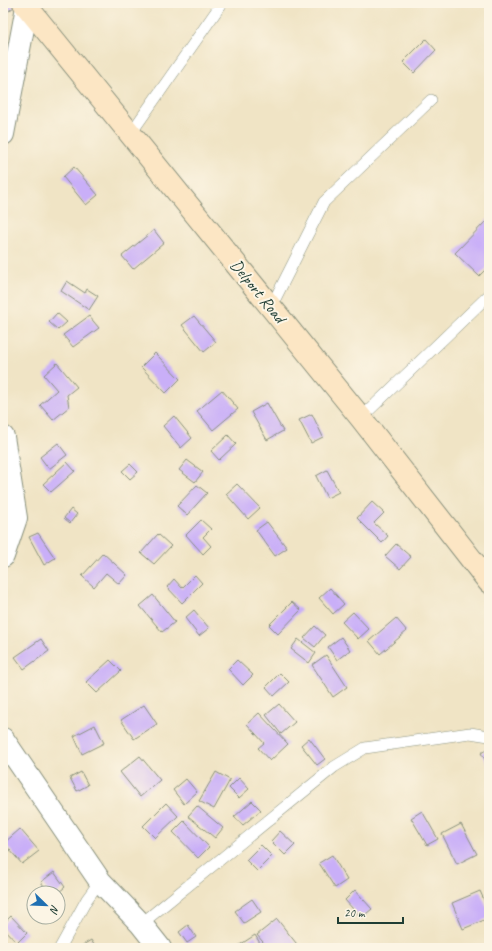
<svg xmlns="http://www.w3.org/2000/svg" width="492" height="951" font-family="Caveat,sans-serif">
<style>
.building{fill:#c9aff8}
.lines{fill:none;stroke-linecap:round;stroke-linejoin:round}
.lane-casing{stroke:#88907c;stroke-width:12}
.street-casing{stroke:#88907c;stroke-width:24}
.secondary-casing{stroke:#88907c;stroke-width:24}
.lane{stroke:#fff;stroke-width:11}
.street{stroke:#fff;stroke-width:22}
.secondary{stroke:#fce6c4;stroke-width:22}
.labels{text-anchor:middle;dominant-baseline:central;stroke-width:4;stroke-linejoin:round;paint-order:stroke}
.street-label{font-size:17px;fill:#1f3d34;stroke:#fcf5e5}
</style>
<rect width="100%" height="100%" fill="#fcf5e5"/>
<filter id="ink" filterUnits="userSpaceOnUse"><feTurbulence type="fractalNoise" baseFrequency=".025" numOctaves="2"/><feDisplacementMap in="SourceGraphic" scale="8" xChannelSelector="R" yChannelSelector="G"/><feConvolveMatrix kernelMatrix="1 2 1 2 8 2 1 2 1" color-interpolation-filters="sRGB"/></filter>
<filter id="wash" filterUnits="userSpaceOnUse"><feTurbulence type="fractalNoise" baseFrequency=".012" numOctaves="4" result="noise"/><feDisplacementMap in="SourceGraphic" scale="16" xChannelSelector="R" yChannelSelector="G"/><feGaussianBlur stdDeviation="0.9" result="paint"/><feColorMatrix in="noise" values="0 0 0 0 0 0 0 0 0 0 0 0 0 0 0 0 0 1.4 0 .05"/><feComposite in="paint" operator="in"/></filter>
<g filter="url(#wash)">
<rect width="100%" height="100%" fill="#f0e4c5"/>
<g id="blocks">
<g class="building">
<polygon points="3,3 11,3 14,7 3,15"/>
<polygon points="426,39 436,50 414,73 403,62"/>
<polygon points="74,167 98,195 86,205 63,177"/>
<polygon points="488,219 489,266 479,276 455,253"/>
<polygon points="154,230 164,243 133,269 122,256"/>
<polygon points="67,281 85,293 87,289 98,296 89,310 61,291"/>
<polygon points="57,313 67,322 58,330 49,322"/>
<polygon points="89,316 99,328 73,347 63,335"/>
<polygon points="194,316 216,342 204,352 182,325"/>
<polygon points="155,353 180,379 166,393 141,367"/>
<polygon points="57,363 77,387 67,395 69,407 53,420 40,405 57,390 44,375"/>
<polygon points="222,390 238,409 213,430 197,411"/>
<polygon points="267,403 283,431 267,440 251,412"/>
<polygon points="312,414 323,437 311,443 299,420"/>
<polygon points="174,416 192,438 181,448 163,426"/>
<polygon points="228,435 236,444 219,460 211,451"/>
<polygon points="58,443 67,455 49,469 40,457"/>
<polygon points="187,460 203,472 195,482 179,470"/>
<polygon points="67,462 75,471 51,492 43,484"/>
<polygon points="130,464 138,472 130,479 122,471"/>
<polygon points="327,470 339,492 327,498 316,476"/>
<polygon points="237,484 260,508 248,519 226,494"/>
<polygon points="197,485 207,493 187,515 177,506"/>
<polygon points="372,502 384,513 374,523 388,536 382,543 357,518"/>
<polygon points="71,509 77,514 70,523 64,518"/>
<polygon points="201,520 211,529 203,537 211,546 203,554 186,535"/>
<polygon points="267,522 287,548 275,556 256,530"/>
<polygon points="38,533 55,558 44,565 29,537"/>
<polygon points="158,534 171,546 154,564 141,553"/>
<polygon points="396,544 411,557 400,569 385,556"/>
<polygon points="103,553 127,575 119,584 106,573 94,587 82,576"/>
<polygon points="195,575 202,583 182,603 167,587 174,579 182,588"/>
<polygon points="330,588 344,604 333,614 319,598"/>
<polygon points="153,595 175,622 162,632 140,606"/>
<polygon points="292,602 301,610 278,634 269,625"/>
<polygon points="194,610 209,628 199,636 185,618"/>
<polygon points="353,612 369,629 358,639 342,622"/>
<polygon points="396,618 407,631 380,654 369,641"/>
<polygon points="315,626 325,635 315,647 304,638"/>
<polygon points="341,637 350,650 337,660 328,647"/>
<polygon points="41,639 49,651 24,669 15,657"/>
<polygon points="298,639 316,653 309,663 291,649"/>
<polygon points="326,655 347,687 333,697 312,665"/>
<polygon points="110,660 121,671 97,693 86,682"/>
<polygon points="237,660 253,675 243,685 228,669"/>
<polygon points="280,673 289,682 274,696 266,687"/>
<polygon points="279,704 295,722 281,734 266,715"/>
<polygon points="144,705 157,724 134,739 121,720"/>
<polygon points="259,713 288,744 270,761 258,748 264,743 247,724"/>
<polygon points="95,725 104,743 82,754 74,736"/>
<polygon points="309,738 325,759 317,765 301,745"/>
<polygon points="489,748 489,766 481,753"/>
<polygon points="140,756 160,780 140,797 120,772"/>
<polygon points="81,772 88,785 77,791 70,778"/>
<polygon points="216,772 230,780 214,809 199,801"/>
<polygon points="239,778 249,789 239,798 229,788"/>
<polygon points="186,779 197,792 184,804 173,790"/>
<polygon points="252,801 261,810 243,825 234,817"/>
<polygon points="166,803 178,816 155,838 143,826"/>
<polygon points="197,806 223,828 215,838 188,816"/>
<polygon points="422,811 438,839 427,845 411,818"/>
<polygon points="184,821 209,847 198,858 173,832"/>
<polygon points="461,824 477,854 457,864 442,834"/>
<polygon points="20,829 39,851 22,864 4,843"/>
<polygon points="280,831 295,845 285,855 271,841"/>
<polygon points="261,845 272,856 257,871 246,860"/>
<polygon points="332,855 347,880 335,888 319,863"/>
<polygon points="54,872 65,887 58,893 49,893 41,882"/>
<polygon points="355,890 372,909 361,918 345,900"/>
<polygon points="480,891 489,911 489,918 463,929 452,903"/>
<polygon points="252,899 261,912 244,923 235,911"/>
<polygon points="11,916 27,933 17,943 3,928 3,924"/>
<polygon points="277,919 300,948 268,948 257,935"/>
<polygon points="188,925 196,937 187,943 179,932"/>
<polygon points="255,935 263,948 235,948"/>
<polygon points="91,940 96,948 78,948"/>
</g>
</g>
</g>
<g filter="url(#ink)">
<use href="#blocks" fill-opacity="0" stroke="#88907c" stroke-width="1"/>
<g class="lines">
<g class="lane-casing">
<g id="lane">
<polyline points="131,133 222,3"/>
<polyline points="271,307 324,202 431,100"/>
<polyline points="361,418 489,295"/>
<polyline points="141,924 334,767 365,748 470,733 489,736"/>
<polyline points="60,948 87,899 100,881"/>
</g>
</g>
<g class="street-casing">
<g id="street">
<polyline points="3,134 27,7"/>
<polyline points="3,437 16,518 3,556"/>
<polyline points="3,739 100,881 141,924 160,948"/>
</g>
</g>
<g class="secondary-casing">
<polyline id="secondary" points="24,3 361,418 489,582"/>
</g>
<use href="#lane" class="lane"/>
<use href="#street" class="street"/>
<use href="#secondary" class="secondary"/>
</g>
</g>
<g class="labels">
<g class="street-label">
<text transform="translate(258 291) rotate(51)">Delport Road</text>
</g>
</g>
<rect width="492" height="951" fill="none" stroke="#fcf5e5" stroke-width="16"/>
<g transform="translate(46 905) rotate(113)"><circle r="19" fill="#fcf5e5" stroke="#a4ab9e"/>
<path d="M0-3L7 15L0 10L-7 15Z" fill="#1f6fb2"/>
<text y="-6" font-size="11" font-weight="bold" text-anchor="middle" fill="#1f3d34">N</text>
</g>
<path d="M338 917v6h65v-6" fill="none" stroke="#1f3d34" stroke-width="2"/>
<text x="344" y="917" font-size="12" fill="#1f3d34" stroke="#fcf5e5" stroke-width="3" paint-order="stroke">20 m</text>
</svg>
